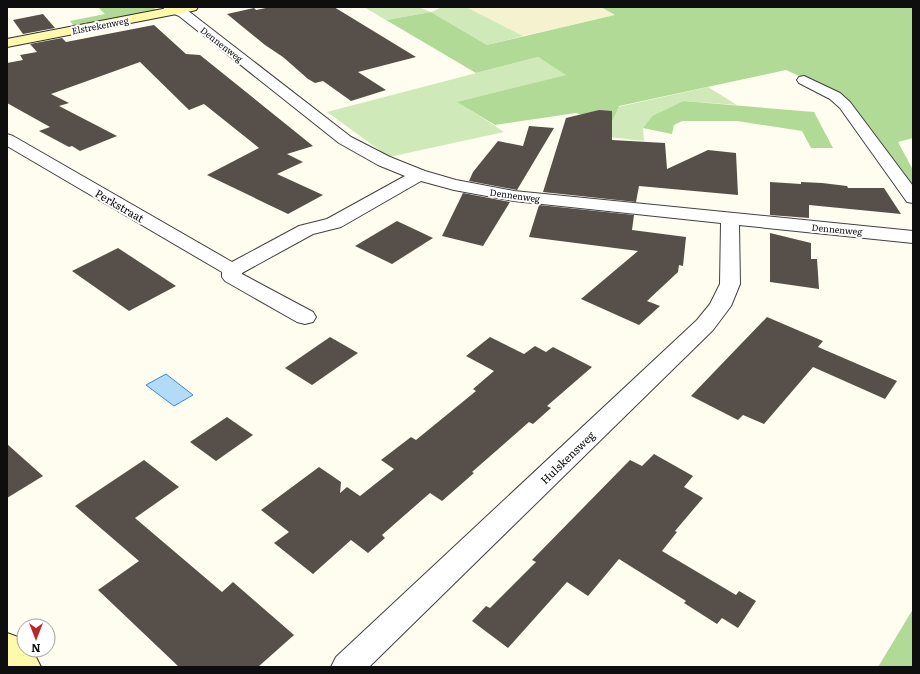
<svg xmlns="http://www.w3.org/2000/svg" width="920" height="674" font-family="Literata,serif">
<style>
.farmland{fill:#f5f3cf}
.green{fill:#cfe9b8}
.forest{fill:#b2da97}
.water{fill:#b3daf6;stroke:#3a8ccd}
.building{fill:#57504a}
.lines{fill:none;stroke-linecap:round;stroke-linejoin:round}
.street-casing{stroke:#414141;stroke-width:2}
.secondary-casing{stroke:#303030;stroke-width:2}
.street{fill:#fff;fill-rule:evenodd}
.secondary{fill:#fff9aa;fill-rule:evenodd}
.labels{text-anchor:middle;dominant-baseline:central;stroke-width:4;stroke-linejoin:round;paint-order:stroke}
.far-street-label{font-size:9px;fill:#0e0e0e;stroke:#fff}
.street-label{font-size:11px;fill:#0e0e0e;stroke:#fff}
</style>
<rect width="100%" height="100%" fill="#fffdef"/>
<polygon class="farmland" points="466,7 601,7 616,15 523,36"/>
<g class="green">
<polygon points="364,7 418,7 431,12 442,7 466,7 523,36 487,45 431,12 386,20"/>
<polygon points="538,57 567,75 458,102 504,132 389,157 327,112"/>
<polygon points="708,87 737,105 683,101 652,116 643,128 644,141 609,137 611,124 618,107"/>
</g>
<g class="forest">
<polygon points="98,7 153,7 156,10 74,26 70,21 105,14"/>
<polygon points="601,7 913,7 913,138 898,142 913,170 913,192 848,106 817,84 786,70 619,106 611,124 576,113 495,125 457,102 566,75 538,57 476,73 386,20 431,12 487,45 615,15"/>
<polygon points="683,101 814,112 833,148 811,148 802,131 737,121 682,121 674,125 672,134 643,128 652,116"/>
<polygon points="913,609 913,667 878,667"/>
</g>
<polygon class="water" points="166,374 193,395 174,406 146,385"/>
<g class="building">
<polygon points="271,7 334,7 416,57 358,72 386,90 351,101 323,81 315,83 308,79 283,57 265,45 227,14 254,8 256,10"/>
<polygon points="43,14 55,28 23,34 13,20"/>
<polygon points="154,25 186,54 200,55 313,146 287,154 303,162 277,174 323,195 288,214 207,175 259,148 204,104 189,110 140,62 51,94 69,103 59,106 117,136 80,151 72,146 69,147 39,131 50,127 7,103 7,63 23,60 20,55 37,52 30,44 62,38 66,42"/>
<polygon points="599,110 612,111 612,140 665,143 667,169 708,150 736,153 738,195 639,186 636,202 543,192 566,118"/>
<polygon points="529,126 554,128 517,190 469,181 473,172 498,141 523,146"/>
<polygon points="770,182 801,184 801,182 822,183 847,186 848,188 884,188 901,214 809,205 809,218 770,215"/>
<polygon points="463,193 510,202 483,246 442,236"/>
<polygon points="539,205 634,215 632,230 686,237 683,266 679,265 678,272 647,301 660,306 639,325 581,299 638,251 529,237"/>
<polygon points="397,221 433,238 392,264 355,246"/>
<polygon points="770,233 811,243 811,259 817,259 819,289 770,282"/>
<polygon points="118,248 176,286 129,311 72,271"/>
<polygon points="767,317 823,341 818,347 897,381 885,399 813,367 764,424 743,415 738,420 691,396"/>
<polygon points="330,337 358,353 312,385 285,368"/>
<polygon points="490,337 524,354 535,346 546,352 553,347 592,367 547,406 551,408 533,424 529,422 472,472 474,473 442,501 430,493 382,535 385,538 368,553 351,540 313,574 274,543 289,532 261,510 319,467 341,482 340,493 347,487 360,496 394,469 381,460 411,437 416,440 476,391 473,389 494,371 466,356"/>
<polygon points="227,417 253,435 216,461 190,442"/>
<polygon points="7,444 43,476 7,498"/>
<polygon points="654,454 693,476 684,487 703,498 675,531 677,532 662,551 736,595 739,591 756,601 738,628 722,618 717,624 684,603 686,601 619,559 588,596 567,582 508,648 472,621 486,606 490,608 536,562 532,560 630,460 642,466"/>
<polygon points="144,460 179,487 135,518 222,592 233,582 294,635 258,667 179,667 98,590 139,561 75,506"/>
</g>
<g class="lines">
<g class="street-casing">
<g id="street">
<polygon points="163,7 179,7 187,10 351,137 390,157 425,171 456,180 514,191 913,231 913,243 739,225 740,284 731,306 713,330 369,667 331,667 336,657 697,320 710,304 720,284 721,223 514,201 454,190 421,181 341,227 313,234 242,273 242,274 313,312 316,317 313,322 305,324 297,322 225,281 222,277 222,272 7,146 7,134 13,136 232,262 299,226 327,219 405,176 378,165 339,143 179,16 165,10"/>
<polygon points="804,76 840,93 850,102 913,186 913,203 907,202 840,108 830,99 799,83 797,80 799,77"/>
</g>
</g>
<g class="secondary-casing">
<g id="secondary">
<polygon points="173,7 198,7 196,10 192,11 7,47 7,39"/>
<polygon points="7,633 18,637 24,644 24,650 30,650 36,657 41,667 7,667"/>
</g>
</g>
<use href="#street" class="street"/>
<use href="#secondary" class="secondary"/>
</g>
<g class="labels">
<g class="far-street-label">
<text transform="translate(100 25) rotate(-11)">Elstrekenweg</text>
<text transform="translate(222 44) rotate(38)">Dennenweg</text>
<text transform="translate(515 195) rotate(8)">Dennenweg</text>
<text transform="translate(837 229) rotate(5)">Dennenweg</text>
</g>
<g class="street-label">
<text transform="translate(120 205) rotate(30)">Perkstraat</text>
<text transform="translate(567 457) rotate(-44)">Hulskensweg</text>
</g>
</g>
<rect width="920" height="674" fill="none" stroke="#0e0e0e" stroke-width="16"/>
<g transform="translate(36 638) rotate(180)"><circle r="19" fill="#ffffff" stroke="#9f9f9f"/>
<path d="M0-3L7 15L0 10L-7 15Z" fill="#be2525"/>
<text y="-6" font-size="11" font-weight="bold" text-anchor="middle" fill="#0e0e0e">N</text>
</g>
</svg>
